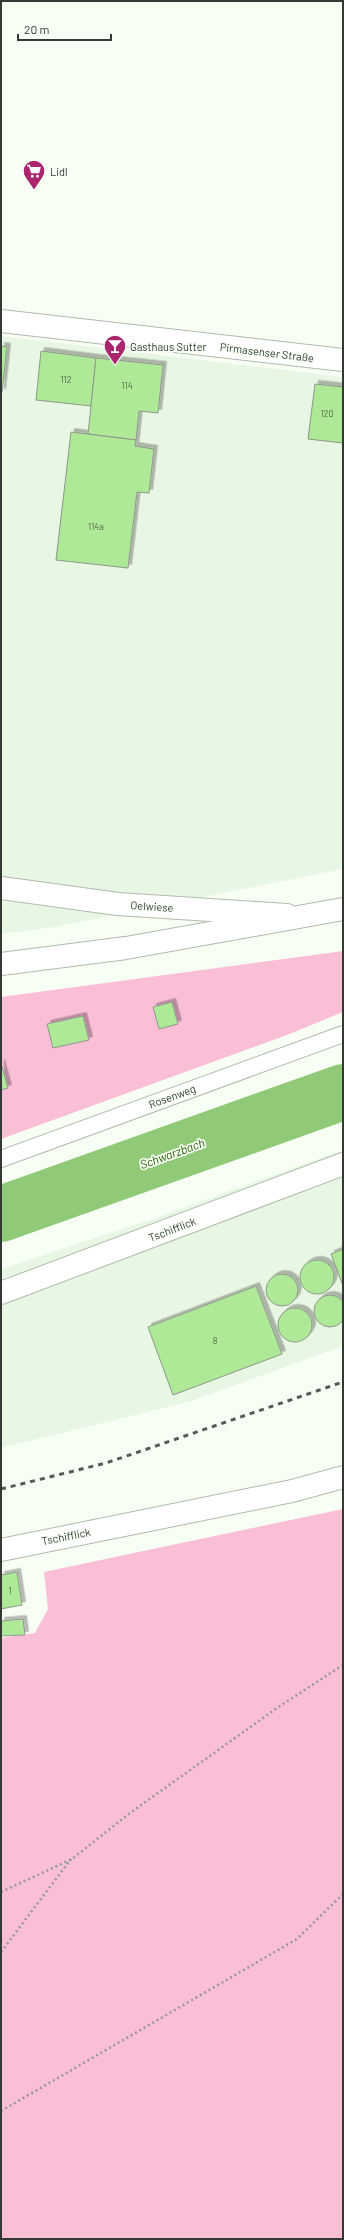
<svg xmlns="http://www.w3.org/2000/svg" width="344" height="2240" font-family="Barlow,sans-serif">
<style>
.built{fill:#e8f7e3}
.green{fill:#fabed6}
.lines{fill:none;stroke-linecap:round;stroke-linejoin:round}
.river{stroke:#90ca78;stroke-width:56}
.building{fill:#ade996;stroke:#8e978b;filter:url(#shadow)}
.service-casing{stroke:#b1baad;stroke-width:18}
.minor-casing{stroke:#b1baad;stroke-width:24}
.tertiary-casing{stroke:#b1baad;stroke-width:24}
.secondary-casing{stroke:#b1baad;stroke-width:24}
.path{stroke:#949a92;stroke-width:2.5;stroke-dasharray:2 3;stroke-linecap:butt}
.service{stroke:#fff;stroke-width:16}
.minor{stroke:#fff;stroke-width:22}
.tertiary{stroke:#fff;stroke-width:22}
.secondary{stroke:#fff;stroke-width:22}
.rail{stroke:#565b55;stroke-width:3;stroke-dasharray:5 5;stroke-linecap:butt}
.labels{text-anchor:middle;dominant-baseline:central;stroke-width:3.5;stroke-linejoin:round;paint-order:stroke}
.number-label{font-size:9px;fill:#53654c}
.poi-label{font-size:11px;fill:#353934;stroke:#f7fff4;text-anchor:start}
.street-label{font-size:11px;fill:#353934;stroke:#f7fff4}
.water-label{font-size:12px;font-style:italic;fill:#245a01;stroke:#f7fff4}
</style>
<defs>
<filter id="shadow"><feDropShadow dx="3.5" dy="-3.5" stdDeviation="0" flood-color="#0004"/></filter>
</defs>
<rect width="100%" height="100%" fill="#f7fff4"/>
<g class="built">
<polygon points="1,336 343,377 343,869 55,927 1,934"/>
<polygon points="343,1150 343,1346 191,1401 1,1448 1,1269 153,1219"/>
</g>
<g class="green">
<polygon points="343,951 343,1012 287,1035 1,1139 1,997"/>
<polygon points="343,1509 343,2239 1,2239 1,1638 35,1633 48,1609 44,1572"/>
</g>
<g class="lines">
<polyline class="river" points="1,1214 343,1092"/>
</g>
<g class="building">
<polygon points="1,346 7,347 2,392 1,392"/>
<polygon points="41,351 96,358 91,406 36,400"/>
<polygon points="96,358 163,365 158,413 139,411 136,440 88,434"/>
<polygon points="315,384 343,387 343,443 308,439"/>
<polygon points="71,432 136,440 135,446 154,449 149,493 137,492 128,568 56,560"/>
<polygon points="172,1002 178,1024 159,1029 153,1007"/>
<polygon points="83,1016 89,1040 53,1048 47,1024"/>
<polygon points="1,1063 8,1088 1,1090"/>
<polygon points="343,1249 343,1286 331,1254"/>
<circle cx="317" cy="1277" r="17"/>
<circle cx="282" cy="1290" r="16"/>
<polygon points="256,1286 282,1354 173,1395 148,1327"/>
<circle cx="330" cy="1311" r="16"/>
<circle cx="295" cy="1325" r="17"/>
<polygon points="17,1572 22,1605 1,1609 1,1575"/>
<polygon points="23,1619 25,1635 1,1636 1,1621"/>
</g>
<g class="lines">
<g class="service-casing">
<polyline id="service" points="1,1159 343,1034"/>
</g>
<g class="minor-casing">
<g id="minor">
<polyline points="1,888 118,904 287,915"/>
<polyline points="1,1293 343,1164"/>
</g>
</g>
<g class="tertiary-casing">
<g id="tertiary">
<polyline points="1,321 343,360"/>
<polyline points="1,1550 292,1491 343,1477"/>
</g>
</g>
<g class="secondary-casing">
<polyline id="secondary" points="1,964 126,948 343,909"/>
</g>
<g class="path">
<polyline points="1,1892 72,1859 130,1813 277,1708 343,1665"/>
<polyline points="1,1952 71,1859"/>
<polyline points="1,2111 297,1939 343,1894"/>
</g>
<use href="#service" class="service"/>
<use href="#minor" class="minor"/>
<use href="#tertiary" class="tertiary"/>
<use href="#secondary" class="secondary"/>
<polyline class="rail" points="1,1489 106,1463 343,1382"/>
</g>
<defs>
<g id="supermarket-pin" transform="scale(1.15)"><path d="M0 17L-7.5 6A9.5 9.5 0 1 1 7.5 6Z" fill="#aa256e" stroke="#f7fff4"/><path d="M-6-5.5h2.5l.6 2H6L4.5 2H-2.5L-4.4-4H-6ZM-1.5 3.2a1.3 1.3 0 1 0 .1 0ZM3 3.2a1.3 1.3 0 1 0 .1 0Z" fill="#fff"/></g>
<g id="bar-pin" transform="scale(1.15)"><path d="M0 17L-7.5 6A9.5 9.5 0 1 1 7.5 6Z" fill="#aa256e" stroke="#f7fff4"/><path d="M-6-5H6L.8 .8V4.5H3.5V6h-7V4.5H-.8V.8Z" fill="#fff"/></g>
</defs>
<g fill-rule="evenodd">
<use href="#supermarket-pin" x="34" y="171"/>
<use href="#bar-pin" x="115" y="346"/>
</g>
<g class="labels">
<g class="number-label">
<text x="66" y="379">112</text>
<text x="127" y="385">114</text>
<text x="327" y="413">120</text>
<text x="96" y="526">114a</text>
<text x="215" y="1340">8</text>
<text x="10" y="1590">1</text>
</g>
<g class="poi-label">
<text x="50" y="171">Lidl</text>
<text x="130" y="346">Gasthaus Sutter</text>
</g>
<g class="street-label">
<text transform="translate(267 352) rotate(7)">Pirmasenser Straße</text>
<text transform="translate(152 906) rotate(4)">Oelwiese</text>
<text transform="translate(172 1096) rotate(-20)">Rosenweg</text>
<text transform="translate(172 1229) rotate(-21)">Tschifflick</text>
<text transform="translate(66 1536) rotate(-11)">Tschifflick</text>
</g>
<g class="water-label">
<text transform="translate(172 1153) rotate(-20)">Schwarzbach</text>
</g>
</g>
<rect width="344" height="2240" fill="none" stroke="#353934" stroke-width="4"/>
<path d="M18 34v6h93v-6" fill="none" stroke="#353934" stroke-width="2"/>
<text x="24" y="34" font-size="12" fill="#353934" stroke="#f7fff4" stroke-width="3" paint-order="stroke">20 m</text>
</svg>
